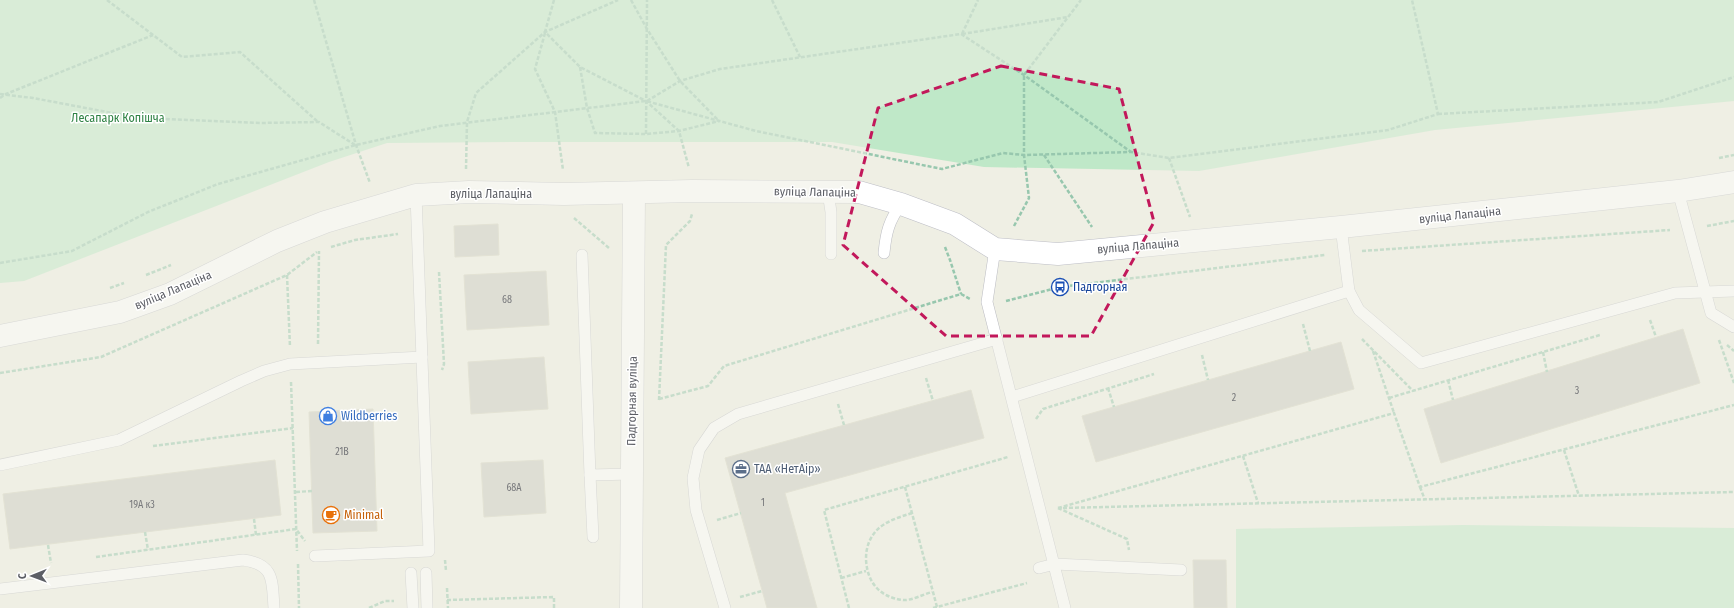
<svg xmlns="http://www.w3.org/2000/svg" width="1734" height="608" font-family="'Fira Sans Condensed',sans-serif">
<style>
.green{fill:#bfe8c8}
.building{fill:#cacac0;stroke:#d4d3c2}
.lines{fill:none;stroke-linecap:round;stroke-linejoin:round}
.lane-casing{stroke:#bcbdc3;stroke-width:12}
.street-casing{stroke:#bcbdc3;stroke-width:23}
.secondary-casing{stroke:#bdbec6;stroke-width:23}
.path{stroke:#97c7ae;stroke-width:2.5;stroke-dasharray:4 2;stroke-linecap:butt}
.lane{stroke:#fff;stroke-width:11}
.street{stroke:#fff;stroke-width:22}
.secondary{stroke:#fff;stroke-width:22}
.marked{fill:none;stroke:#c2185b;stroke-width:3;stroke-dasharray:8 5;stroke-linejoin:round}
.labels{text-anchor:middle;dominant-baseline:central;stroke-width:3;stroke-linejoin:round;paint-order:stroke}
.number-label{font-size:10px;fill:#78797c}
.park-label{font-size:12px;fill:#2f8244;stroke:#fff}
.street-label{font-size:12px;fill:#5c5e65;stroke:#fff}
.transit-label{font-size:12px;fill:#164399;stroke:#fff;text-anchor:start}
.shop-label{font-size:12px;fill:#366cbe;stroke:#fff;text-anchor:start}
.service-label{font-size:12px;fill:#4e5e75;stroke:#fff;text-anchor:start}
.food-label{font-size:12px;fill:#c56008;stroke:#fff;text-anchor:start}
</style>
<rect width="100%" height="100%" fill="#efefe4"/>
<g class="green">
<polygon points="0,0 1734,0 1734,101 1435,130 1199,171 984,167 832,142 521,142 387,143 329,162 24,281 0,283"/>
<polygon points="1463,525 1734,528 1734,608 1236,608 1236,529"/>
</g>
<g class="building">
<polygon points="498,224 499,255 455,257 454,226"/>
<polygon points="546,271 549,325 467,330 464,275"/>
<polygon points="1683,329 1700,383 1441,463 1424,409"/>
<polygon points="1341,342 1354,389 1096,462 1082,416"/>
<polygon points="544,357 548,409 471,414 468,362"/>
<polygon points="971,390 984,438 785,493 817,608 767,608 725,458"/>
<polygon points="373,409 377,531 313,533 309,412"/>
<polygon points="275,460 281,515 10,549 3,494"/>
<polygon points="543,460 546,513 484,517 481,463"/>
<polygon points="1193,560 1226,560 1227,608 1194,608"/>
</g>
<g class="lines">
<g class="lane-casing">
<g id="lane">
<polyline points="1678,191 1711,313 1734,327"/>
<polyline points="828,192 831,212 831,254"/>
<polyline points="1341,227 1349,291 1359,310 1421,363 1675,293 1734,291"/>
<polyline points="995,249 987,302 1065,608"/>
<path d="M 884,253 C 886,232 889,221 901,204"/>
<polyline points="582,255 590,475 632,474"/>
<polyline points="1012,397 1349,291"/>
<polyline points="0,465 119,440 241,381 264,371 290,364 422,357"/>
<polyline points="590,475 593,537"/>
<polyline points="315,556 429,551 416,195"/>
<polyline points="1039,568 1055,564 1181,570"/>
<polyline points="411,573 413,608"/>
<polyline points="426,573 427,608"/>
<path d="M 0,589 L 243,560 C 275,564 272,581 274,608"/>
<polyline points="725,608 696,510 693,478 699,450 714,428 738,414 997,339"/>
</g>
</g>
<g class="street-casing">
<polyline id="street" points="631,608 634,193"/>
</g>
<g class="secondary-casing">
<polyline id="secondary" points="0,336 120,312 170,294 277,241 325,222 416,195 469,192 564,194 692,191 859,192 901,204 955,224 995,249 1058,254 1341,227 1678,191 1734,182"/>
</g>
<g class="path">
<polyline points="107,0 182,57 240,52 318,122"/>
<polyline points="314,0 356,145 370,183"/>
<polyline points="554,0 545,32 580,67 646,101 679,131 689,168"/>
<polyline points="631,0 647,29 680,81 718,120"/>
<polyline points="772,0 800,57"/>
<polyline points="545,33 535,69 555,112 563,170"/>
<polyline points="962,34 1068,17"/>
<polyline points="962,34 978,0"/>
<polyline points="580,67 587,108 595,133 646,134 679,131 719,121"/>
<polyline points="0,94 33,98 139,118 260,123 319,122 355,145"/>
<polyline points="0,98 6,94 153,35"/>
<polyline points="647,101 680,81 720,69 961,34 1024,75 1131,152"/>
<polyline points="1438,114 1658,102 1734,77"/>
<polyline points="646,134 647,0"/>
<polyline points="1044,155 1092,227"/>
<polyline points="1169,158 1190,217"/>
<polyline points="1719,158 1734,155"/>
<polyline points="466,169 467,122 476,93 545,32 618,0"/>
<polyline points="574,218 609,248"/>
<polyline points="1014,226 1029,198 1024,155 1024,75 1081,0"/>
<polyline points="1707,226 1734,221"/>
<polyline points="331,247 355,240 398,234"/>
<polyline points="945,247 950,260 961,294"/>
<polyline points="1362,251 1670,230"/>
<polyline points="0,263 72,251 148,212 218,184 356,145 440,126 646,101 756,131 942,169 1003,153 1024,155 1131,152 1169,158 1388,130 1438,114 1412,0"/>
<polyline points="439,272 444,364 442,370"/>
<polyline points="146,275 171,265"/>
<polyline points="287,275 290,347"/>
<polyline points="1059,278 1060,287"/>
<polyline points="110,288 124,283"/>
<polyline points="1006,301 1060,287 1325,255"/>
<polyline points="1650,320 1656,337"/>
<polyline points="1303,324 1310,351"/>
<polyline points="1362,339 1413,391"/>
<polyline points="1719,340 1734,383"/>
<polyline points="318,344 319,251"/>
<polyline points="1727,345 1734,351"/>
<polyline points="1373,351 1394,413"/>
<polyline points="1543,352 1547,372"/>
<polyline points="1202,355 1208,380"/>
<polyline points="0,373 101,357 287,275 317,252"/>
<polyline points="926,378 933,401"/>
<polyline points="1448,380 1453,400"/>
<polyline points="291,382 297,551"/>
<polyline points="1108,388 1114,407"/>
<polyline points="1389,398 1600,335"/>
<polyline points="659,399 708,386 724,366 961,294 970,299"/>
<polyline points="659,400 666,245 690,221 692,214"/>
<polyline points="838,404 844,425"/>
<polyline points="1036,419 1043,409 1154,374"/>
<polyline points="153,446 293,428"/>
<polyline points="1564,450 1579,496"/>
<polyline points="1243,456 1258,503"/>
<polyline points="905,487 937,607"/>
<polyline points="1420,487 1425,500"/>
<polyline points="296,492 312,491"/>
<polyline points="1058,508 1394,413 1420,487 1734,405"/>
<polyline points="1058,508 1127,539 1129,550"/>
<polyline points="1063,508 1734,492"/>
<path d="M 912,513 C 900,517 885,521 876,531 C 869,539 866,548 866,559 C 867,582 879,597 903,600 C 911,601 924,594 932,592"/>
<polyline points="254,519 256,535"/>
<polyline points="717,520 741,513"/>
<polyline points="145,532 148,550"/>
<polyline points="48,545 51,563"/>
<polyline points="96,557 296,529 305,541"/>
<polyline points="445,560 446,571"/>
<polyline points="298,564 299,608"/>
<polyline points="841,578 866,571"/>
<polyline points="447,588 448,608"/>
<polyline points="740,597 762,591"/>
<polyline points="447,600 554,597 554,608"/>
<polyline points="369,608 385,601 394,601"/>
<polyline points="849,608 824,510 1008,457"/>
<polyline points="933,608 1027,583"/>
</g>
<use href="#lane" class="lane"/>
<use href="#street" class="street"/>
<use href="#secondary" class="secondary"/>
</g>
<path d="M0 0H1734V608H0ZM 1001,66 L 1119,89 L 1154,222 L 1091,336 L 946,336 L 843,245 L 878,108 Z" fill="#efefe4" fill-opacity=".55" fill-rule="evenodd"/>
<path class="marked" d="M 1001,66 L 1119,89 L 1154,222 L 1091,336 L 946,336 L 843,245 L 878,108 Z"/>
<defs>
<g id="bus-ring" transform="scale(0.9)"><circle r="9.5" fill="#fff" stroke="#1a4fb4" stroke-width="1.5"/><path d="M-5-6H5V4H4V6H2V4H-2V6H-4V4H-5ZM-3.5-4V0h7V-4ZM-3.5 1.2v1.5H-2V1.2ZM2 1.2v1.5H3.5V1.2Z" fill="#1a4fb4"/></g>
<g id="shop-ring" transform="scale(0.9)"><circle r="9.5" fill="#fff" stroke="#3f7fe0" stroke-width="1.5"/><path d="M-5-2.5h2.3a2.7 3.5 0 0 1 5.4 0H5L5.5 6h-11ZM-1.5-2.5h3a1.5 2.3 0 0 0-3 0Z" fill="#3f7fe0"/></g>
<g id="office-ring" transform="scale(0.9)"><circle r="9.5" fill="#fff" stroke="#5c6f8a" stroke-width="1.5"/><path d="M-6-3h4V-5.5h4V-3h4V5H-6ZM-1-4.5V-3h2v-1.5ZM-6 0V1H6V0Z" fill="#5c6f8a"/></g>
<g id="cafe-ring" transform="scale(0.9)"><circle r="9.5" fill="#fff" stroke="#e8710a" stroke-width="1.5"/><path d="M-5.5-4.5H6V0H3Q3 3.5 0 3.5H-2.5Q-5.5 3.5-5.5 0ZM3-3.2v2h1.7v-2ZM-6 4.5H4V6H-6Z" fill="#e8710a"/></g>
</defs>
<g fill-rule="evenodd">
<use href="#bus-ring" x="1060" y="287"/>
<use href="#shop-ring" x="328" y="416"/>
<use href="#office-ring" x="741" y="469"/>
<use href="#cafe-ring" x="331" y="515"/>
</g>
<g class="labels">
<g class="number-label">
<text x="507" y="300">68</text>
<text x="1577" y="391">3</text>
<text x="1234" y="398">2</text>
<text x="342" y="452">21В</text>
<text x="514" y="488">68А</text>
<text x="763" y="503">1</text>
<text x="142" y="505">19А к3</text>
</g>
<g class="park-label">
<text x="118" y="118">Лесапарк Копішча</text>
</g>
<g class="street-label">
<text transform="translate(815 192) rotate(1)">вуліца Лапаціна</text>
<text x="491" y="194">вуліца Лапаціна</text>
<text transform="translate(1460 215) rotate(-6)">вуліца Лапаціна</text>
<text transform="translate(1138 246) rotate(-5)">вуліца Лапаціна</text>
<text transform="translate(173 290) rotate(-23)">вуліца Лапаціна</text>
<text transform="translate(632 401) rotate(-89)">Падгорная вуліца</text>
</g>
<g class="transit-label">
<text x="1073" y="287">Падгорная</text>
</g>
<g class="shop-label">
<text x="341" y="416">Wildberries</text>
</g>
<g class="service-label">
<text x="754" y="469">ТАА «НетАір»</text>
</g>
<g class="food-label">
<text x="344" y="515">Minimal</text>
</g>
</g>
<g transform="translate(32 576) rotate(269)" stroke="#ffffff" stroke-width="3" paint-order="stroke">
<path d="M0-3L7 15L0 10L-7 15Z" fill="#5c5e65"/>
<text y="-6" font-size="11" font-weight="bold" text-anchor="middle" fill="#5c5e65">С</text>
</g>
</svg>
